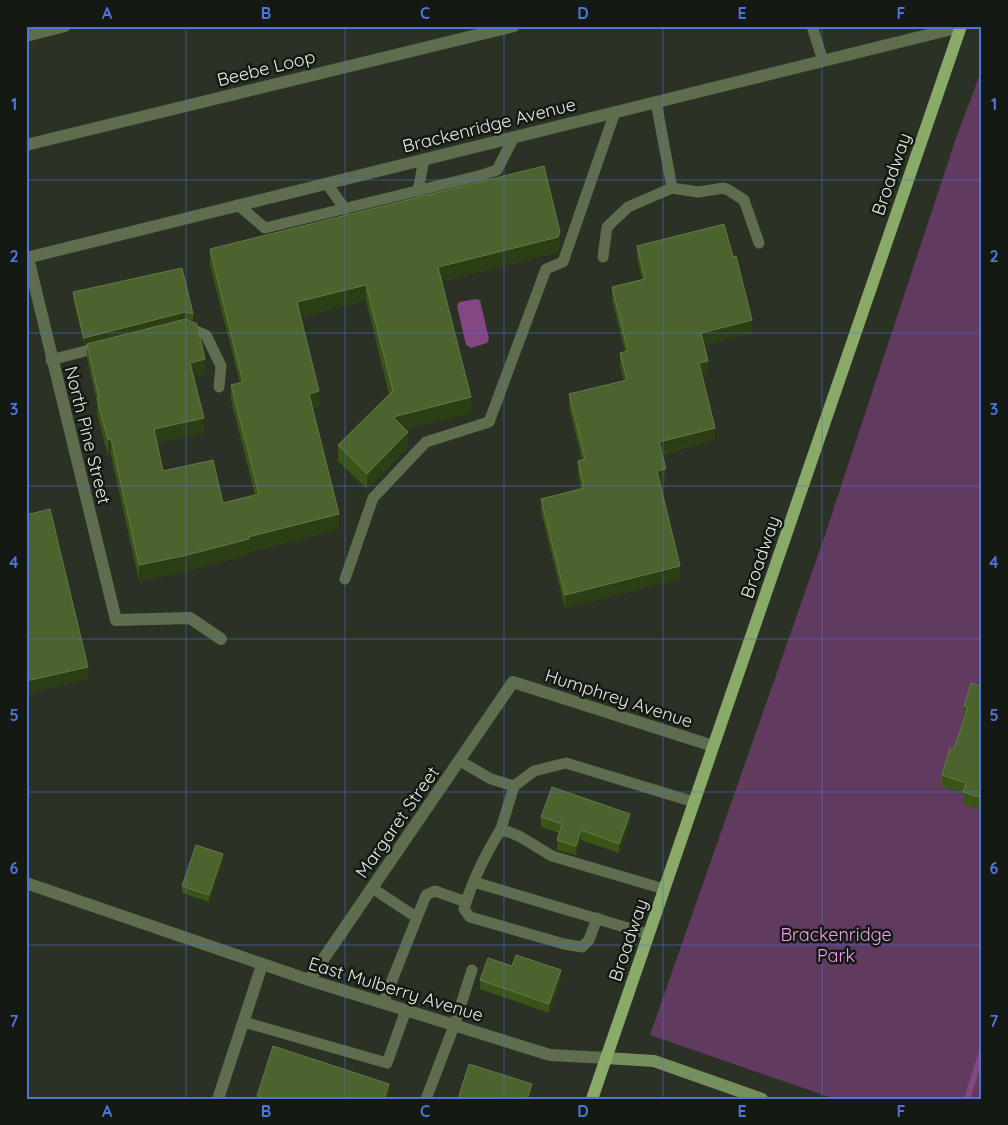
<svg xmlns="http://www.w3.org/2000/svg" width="1008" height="1125" font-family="Quicksand,sans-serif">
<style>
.green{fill:#603b5f}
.water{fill:#844783}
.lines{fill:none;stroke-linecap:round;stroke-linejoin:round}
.stream{stroke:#844783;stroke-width:6}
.lane{stroke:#5d6d4d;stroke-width:11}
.street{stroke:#5d6d4d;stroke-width:12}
.secondary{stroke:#76905d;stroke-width:12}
.primary{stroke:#89aa68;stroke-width:12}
.wall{fill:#3a5317}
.shaded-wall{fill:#2c3f14}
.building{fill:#4c632d;stroke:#647849}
.grid{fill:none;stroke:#4f75da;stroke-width:1;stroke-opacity:0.55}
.labels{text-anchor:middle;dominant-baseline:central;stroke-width:5;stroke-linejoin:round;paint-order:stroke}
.street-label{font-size:18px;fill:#e4e9e0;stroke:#151913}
.park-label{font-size:18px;fill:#f39df0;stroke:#151913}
.neatline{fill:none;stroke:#4f75da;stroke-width:2}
.grid-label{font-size:16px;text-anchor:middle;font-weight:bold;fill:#4f75da}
</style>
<rect width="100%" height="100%" fill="#2b3225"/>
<polygon class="green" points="982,69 982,1099 835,1099 650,1035 825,535 955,141"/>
<polygon class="water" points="476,299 480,300 489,339 487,343 471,348 466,345 457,306 459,302"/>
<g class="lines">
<polyline class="stream" points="967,1099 982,1052"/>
<g class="lane">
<polyline points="812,26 823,61"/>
<polyline points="327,184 345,209"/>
<polyline points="672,188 698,192 724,188 730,191 744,200 759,243"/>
<polyline points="418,191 424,159"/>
<polyline points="238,205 265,228 482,175 497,170 514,137"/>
<polyline points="603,257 607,227 628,207 672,188 656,102"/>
<polyline points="186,327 206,335 221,366 219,387"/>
<polyline points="51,360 100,347"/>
<polyline points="345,579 373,498 426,442 489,422 546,269 563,262 615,112"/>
<polyline points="460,761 491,779 514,786 534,771 566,763 694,802"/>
<polyline points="514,786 501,829 519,836 552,856 664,889"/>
<path d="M 501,829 C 485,855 472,881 464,909 L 470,917 L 564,944 L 582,947 L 589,940 L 597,918"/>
<polyline points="474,882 648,934"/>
<polyline points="372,888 416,917"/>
<polyline points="383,1003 426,895 435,891 466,902"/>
<polyline points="244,1022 387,1063 406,1010"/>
<polyline points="426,1099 454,1026 472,970"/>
</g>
<g class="street">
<polyline points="26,36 65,26"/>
<polyline points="26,145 514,26"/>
<polyline points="26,258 960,27"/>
<polyline points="28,258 116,620 190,618 221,639"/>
<polyline points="26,883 309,980 550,1055 606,1058"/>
<polyline points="309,980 513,682 713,746"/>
<polyline points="218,1099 262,965"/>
</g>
<polyline class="secondary" points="606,1058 654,1061 762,1099"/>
<polyline class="primary" points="592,1099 961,26"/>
</g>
<g class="wall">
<polygon points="637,246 752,333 704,345 708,373 702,374 715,440 662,454 666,481 660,483 680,579 565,608 541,511 541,499 581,489 578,473 578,461 582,460 569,407 569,394 624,381 620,366 620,353 625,352 612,300 612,287 642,279 637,258"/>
<polygon points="560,247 558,252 442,281 471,413 405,429 408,447 367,489 338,461 338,445 389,394 366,300 300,317 319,407 313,408 339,529 249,552 249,554 183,572 139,581 111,455 108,455 97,414 97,402 87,359 87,344 185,319 84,344 73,299 73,292 193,314 193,320 187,319 205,374 194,377 204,433 157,443 163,471 223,503 255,495 231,400 231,385 240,383 210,265 210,249"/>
<polygon points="982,687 982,810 963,804 963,794 942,787 942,775 954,749 964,717 964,706"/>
<polygon points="541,817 630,823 619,853 581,840 576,855 557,850 557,840 559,833 541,827"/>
<polygon points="223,861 209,902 182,893 182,886"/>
<polygon points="512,966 561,980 549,1013 480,989 480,980"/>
<polygon points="257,1096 389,1096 388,1099 257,1099"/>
</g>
<g class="shaded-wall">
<polygon points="560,232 560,247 558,252 438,282 438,267"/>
<polygon points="366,285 366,300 297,318 297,302"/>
<polygon points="185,312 185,319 84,344 84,338"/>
<polygon points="752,320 752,333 701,346 701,333"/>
<polygon points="205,359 205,374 190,378 190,363"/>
<polygon points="708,361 708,373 699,375 699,363"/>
<polygon points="319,391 319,407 309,409 309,394"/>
<polygon points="471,397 471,413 393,432 393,417"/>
<polygon points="204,418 204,433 154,444 154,429"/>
<polygon points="715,428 715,440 659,454 659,442"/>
<polygon points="408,432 408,447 367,489 367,474"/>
<polygon points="111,439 111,455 108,455 108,440"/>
<polygon points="666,469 666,481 657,484 657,471"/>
<polygon points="339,514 339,529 249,552 249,554 183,572 139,581 139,565 248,537"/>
<polygon points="680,566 680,579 565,608 565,595"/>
<polygon points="88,667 88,679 26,694 26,681"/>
<polygon points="630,814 630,823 619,853 619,844"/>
<polygon points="581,830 581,840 576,855 576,846"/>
<polygon points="223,854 223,861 209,902 209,895"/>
<polygon points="561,970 561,980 549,1013 549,1004"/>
<polygon points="389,1084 389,1096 388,1099 384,1099"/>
<polygon points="532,1084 531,1099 527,1099"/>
</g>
<g class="building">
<polygon points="544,166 560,232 558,237 438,267 471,397 393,417 408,432 367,474 338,445 393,391 366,285 297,302 319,391 309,394 339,514 248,537 249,539 183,556 139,565 111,439 108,440 97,399 99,398 87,344 186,319 197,324 205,359 190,363 204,418 154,429 163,471 213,460 223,503 259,494 231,385 243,382 210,249"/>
<polygon points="724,224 733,257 736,256 752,320 701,333 708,361 699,363 715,428 659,442 666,469 657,471 680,566 565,595 541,499 584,488 578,461 585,459 569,394 627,380 620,353 628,351 612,287 645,279 637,246"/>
<polygon points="182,268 193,314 185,312 84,338 73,292"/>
<polygon points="50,509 88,667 26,681 26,515"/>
<polygon points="971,683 982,687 982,798 963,792 966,783 942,775 950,748 954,749 968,707 964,706"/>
<polygon points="552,787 630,814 619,844 581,830 576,846 557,840 562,824 541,817"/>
<polygon points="196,845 223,854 209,895 182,886"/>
<polygon points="516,955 561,970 549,1004 480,980 488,958 512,966"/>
<polygon points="273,1046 389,1084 384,1099 265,1099 257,1096"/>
<polygon points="469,1064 532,1084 527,1099 458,1099"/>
</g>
<path class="grid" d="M 186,26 L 186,1099M 345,26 L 345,1099M 504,26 L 504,1099M 663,26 L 663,1099M 822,26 L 822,1099M 26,180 L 982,180M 26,333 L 982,333M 26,486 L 982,486M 26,639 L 982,639M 26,792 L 982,792M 26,945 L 982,945"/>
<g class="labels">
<g class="street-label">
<text transform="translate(266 68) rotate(-14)">Beebe Loop</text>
<text transform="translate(489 125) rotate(-14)">Brackenridge Avenue</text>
<text transform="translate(891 174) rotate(-71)">Broadway</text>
<text transform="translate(88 435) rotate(76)">North Pine Street</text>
<text transform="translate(760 557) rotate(-71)">Broadway</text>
<text transform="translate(619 698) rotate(18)">Humphrey Avenue</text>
<text transform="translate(397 822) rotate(-55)">Margaret Street</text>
<text transform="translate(628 940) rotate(-71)">Broadway</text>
<text transform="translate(396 989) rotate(17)">East Mulberry Avenue</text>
</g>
<g class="park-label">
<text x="836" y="934">Brackenridge<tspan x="836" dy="21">Park</tspan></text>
</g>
</g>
<rect width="1008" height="1125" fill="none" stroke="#151913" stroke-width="55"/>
<rect x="28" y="28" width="952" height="1070" class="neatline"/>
<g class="grid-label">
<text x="107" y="19">A</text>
<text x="266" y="19">B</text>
<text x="425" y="19">C</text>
<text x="583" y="19">D</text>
<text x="742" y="19">E</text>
<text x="901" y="19">F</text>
<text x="14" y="110">1</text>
<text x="994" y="110">1</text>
<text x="14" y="262">2</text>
<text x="994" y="262">2</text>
<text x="14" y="415">3</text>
<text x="994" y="415">3</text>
<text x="14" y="568">4</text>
<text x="994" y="568">4</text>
<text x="14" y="721">5</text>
<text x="994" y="721">5</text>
<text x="14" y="874">6</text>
<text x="994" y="874">6</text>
<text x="14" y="1027">7</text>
<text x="994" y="1027">7</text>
<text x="107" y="1117">A</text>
<text x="266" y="1117">B</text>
<text x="425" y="1117">C</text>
<text x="583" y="1117">D</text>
<text x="742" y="1117">E</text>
<text x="901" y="1117">F</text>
</g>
</svg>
